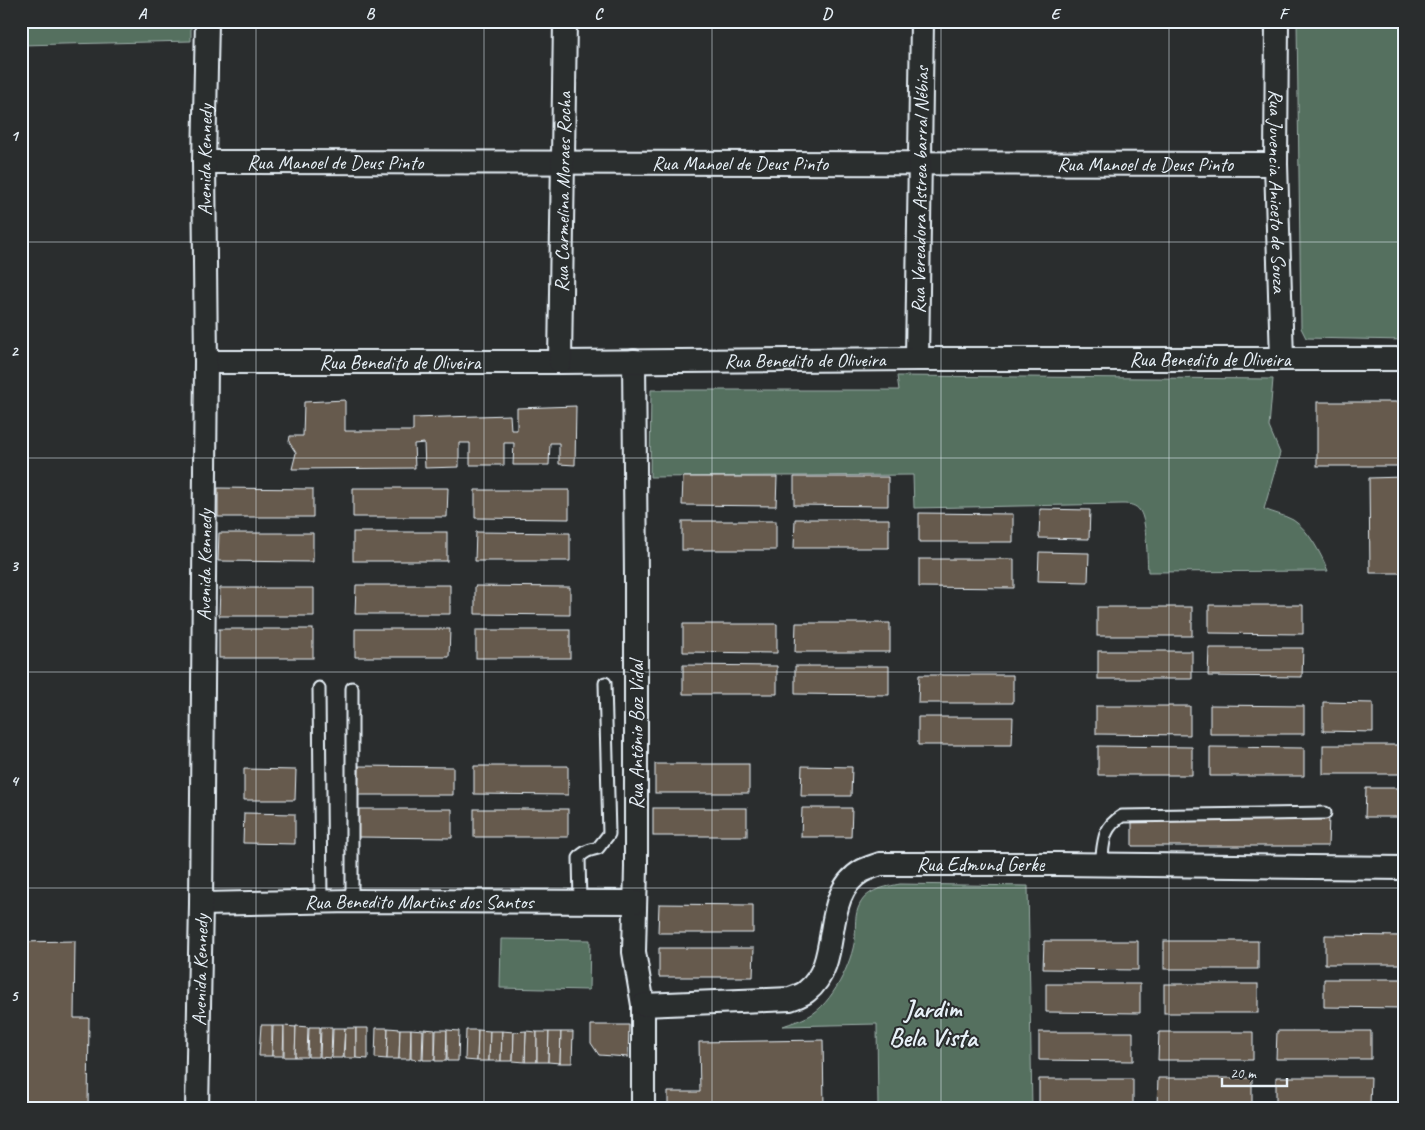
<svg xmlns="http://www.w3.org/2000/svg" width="1425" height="1130" font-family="Caveat,sans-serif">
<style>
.green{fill:#546f5e;stroke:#9eb0ab}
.building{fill:#665a4d;stroke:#e8f1f8}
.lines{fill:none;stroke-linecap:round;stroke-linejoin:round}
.service-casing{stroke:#e8f1f8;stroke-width:15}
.minor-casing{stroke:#e8f1f8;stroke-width:26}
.service{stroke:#2a2d2e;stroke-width:11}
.minor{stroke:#2a2d2e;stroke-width:22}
.grid{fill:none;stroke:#e8f1f8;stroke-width:1;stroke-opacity:0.55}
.labels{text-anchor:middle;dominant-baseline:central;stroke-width:4;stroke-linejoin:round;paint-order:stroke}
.street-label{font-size:20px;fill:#e8f1f8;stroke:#2a2d2e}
.district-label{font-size:25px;font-weight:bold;fill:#e8f1f8;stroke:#2a2d2e}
.neatline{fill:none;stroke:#e8f1f8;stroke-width:2}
.grid-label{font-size:16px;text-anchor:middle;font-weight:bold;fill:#e8f1f8}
</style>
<rect width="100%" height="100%" fill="#2a2d2e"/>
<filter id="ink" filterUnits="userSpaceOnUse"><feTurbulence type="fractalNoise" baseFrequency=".02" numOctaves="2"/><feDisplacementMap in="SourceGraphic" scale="10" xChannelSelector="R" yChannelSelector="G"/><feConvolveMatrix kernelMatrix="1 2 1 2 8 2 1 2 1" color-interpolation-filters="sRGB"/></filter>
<g filter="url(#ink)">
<g class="green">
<polygon points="21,21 191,21 191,41 21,45"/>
<polygon points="1297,21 1404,21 1404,340 1306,338 1301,328"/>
<path d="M 897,376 L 1273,379 L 1269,427 L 1280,453 L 1264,509 C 1273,513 1284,515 1293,520 C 1309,530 1321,554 1328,571 L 1148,572 C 1147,559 1147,521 1140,511 C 1136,505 1130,504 1122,504 L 914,508 L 913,475 L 650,477 L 651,390 L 899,390 Z"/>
<path d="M 900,884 L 1028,886 L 1032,1109 L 878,1109 L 877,1024 L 783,1026 C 791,1023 801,1020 809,1016 C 832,1004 852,963 855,938 C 856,926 854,915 860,904 C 868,889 885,887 900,884 Z"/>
<polygon points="501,939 590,940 589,990 500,988"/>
</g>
<g class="building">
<polygon points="345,400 345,431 413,431 413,418 510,415 511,430 517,430 517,408 576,406 575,465 559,464 559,443 550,443 549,465 513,465 514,443 504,443 504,465 470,465 470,443 459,443 459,467 425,468 424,443 414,444 415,468 292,469 296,453 289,442 290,436 303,436 304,402"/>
<rect x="1317" y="402" width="87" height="64"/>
<polygon points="683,477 777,477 776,506 682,505"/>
<polygon points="794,477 888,477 888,506 794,505"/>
<polygon points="1404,477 1404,573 1370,573 1369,478"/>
<polygon points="218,488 313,489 313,517 218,517"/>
<polygon points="353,488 448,488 447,517 353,517"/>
<polygon points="475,490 569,490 569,519 475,518"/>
<polygon points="1040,509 1090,510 1089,539 1039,538"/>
<polygon points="919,513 1013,514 1013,542 919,542"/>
<polygon points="795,519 889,519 889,548 794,548"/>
<rect x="682" y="521" width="94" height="29"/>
<rect x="353" y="532" width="94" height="29"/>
<polygon points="476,532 570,533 570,561 475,561"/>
<polygon points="219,533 313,533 313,562 218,561"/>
<polygon points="1039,552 1089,553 1088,582 1038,581"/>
<polygon points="919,559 1014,559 1014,588 919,587"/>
<polygon points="356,585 450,585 450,614 355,614"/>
<polygon points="475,586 570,587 570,615 475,614"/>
<polygon points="220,588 314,588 314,616 219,616"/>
<polygon points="1209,605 1303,605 1303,634 1209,633"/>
<rect x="1097" y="607" width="95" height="29"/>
<polygon points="796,623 890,623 890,652 795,652"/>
<polygon points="683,624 777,624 777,653 683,652"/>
<rect x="219" y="629" width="94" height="29"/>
<polygon points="355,629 450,629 449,657 355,657"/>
<rect x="476" y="630" width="94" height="28"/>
<polygon points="1209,648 1303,648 1302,677 1208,676"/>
<rect x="1098" y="651" width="94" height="28"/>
<polygon points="683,665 777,666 777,694 683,694"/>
<polygon points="795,666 889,666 889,695 795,694"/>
<polygon points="919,675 1013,675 1013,703 918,703"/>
<polygon points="1323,702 1373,703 1373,732 1323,731"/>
<polygon points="1210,705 1304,706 1304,734 1210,734"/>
<polygon points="1096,706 1190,706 1190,735 1096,734"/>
<polygon points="918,717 1013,717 1012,745 918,745"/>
<rect x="1323" y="745" width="81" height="29"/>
<polygon points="1098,746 1192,747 1192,775 1098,775"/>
<polygon points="1210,747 1304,748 1304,776 1210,776"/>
<rect x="655" y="764" width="94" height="29"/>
<polygon points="359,766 453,767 453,795 358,795"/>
<polygon points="474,766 568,766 568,795 474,794"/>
<polygon points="802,766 852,767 851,796 801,796"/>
<polygon points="244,769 296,770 295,800 244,800"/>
<polygon points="1366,788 1404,788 1404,817 1365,817"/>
<rect x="653" y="808" width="94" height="28"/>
<polygon points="802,808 852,808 851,837 801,837"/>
<polygon points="358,809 452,809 452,838 358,837"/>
<rect x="474" y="809" width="94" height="28"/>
<polygon points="244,813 295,814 295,844 243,843"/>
<polygon points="1329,816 1328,846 1132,846 1132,818"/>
<polygon points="659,904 753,905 753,933 658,933"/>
<polygon points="1325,935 1404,936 1404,964 1325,964"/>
<polygon points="75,941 74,1018 89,1018 88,1109 21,1109 21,942"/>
<polygon points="1044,941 1138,941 1138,970 1043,969"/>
<rect x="1164" y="941" width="94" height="28"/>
<polygon points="659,948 754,948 753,977 659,977"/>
<polygon points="1324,979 1404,979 1404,1008 1324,1007"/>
<polygon points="1046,984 1140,984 1140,1013 1046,1012"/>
<rect x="1164" y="984" width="94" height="29"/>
<polygon points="261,1025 272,1025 272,1056 259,1056"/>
<polygon points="591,1025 629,1025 628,1057 599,1055 591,1043"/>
<polygon points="273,1026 284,1026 283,1056 272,1056"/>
<polygon points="284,1026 296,1027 295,1057 284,1057"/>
<polygon points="296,1026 308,1027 307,1057 295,1057"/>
<polygon points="309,1027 320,1027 319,1057 308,1057"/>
<polygon points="321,1027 332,1027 331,1058 320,1057"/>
<polygon points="333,1028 345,1028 343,1058 332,1058"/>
<polygon points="345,1028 356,1028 356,1058 344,1058"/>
<polygon points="356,1028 368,1028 368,1059 356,1058"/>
<polygon points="376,1028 388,1028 387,1059 375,1058"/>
<polygon points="388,1028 400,1029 399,1059 387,1059"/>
<polygon points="400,1029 411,1029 410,1059 399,1059"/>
<polygon points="411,1029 423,1030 422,1060 411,1059"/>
<polygon points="424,1029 435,1030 435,1060 423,1060"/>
<polygon points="436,1030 447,1030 446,1061 435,1061"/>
<polygon points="447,1030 459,1031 458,1061 447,1061"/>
<polygon points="466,1030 478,1030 477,1061 465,1060"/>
<polygon points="478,1030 490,1031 489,1061 477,1061"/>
<polygon points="490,1031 502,1031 501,1061 489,1061"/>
<polygon points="502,1031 514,1032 513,1061 501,1061"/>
<polygon points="526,1031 537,1032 537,1062 525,1062"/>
<polygon points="526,1031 525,1062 513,1061 514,1032"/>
<polygon points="1277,1031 1371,1031 1371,1059 1276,1059"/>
<polygon points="537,1032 549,1032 548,1062 537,1062"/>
<polygon points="549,1032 561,1032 560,1063 548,1062"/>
<polygon points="561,1032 573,1032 572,1063 560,1063"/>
<polygon points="1039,1032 1133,1032 1133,1061 1039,1060"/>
<polygon points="1159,1032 1253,1032 1253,1060 1158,1060"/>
<polygon points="823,1040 824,1109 668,1109 668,1092 700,1092 699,1042"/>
<polygon points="1276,1077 1371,1077 1370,1105 1276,1105"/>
<polygon points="1158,1078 1252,1078 1252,1107 1157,1106"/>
<polygon points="1039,1079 1133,1079 1133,1108 1039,1107"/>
</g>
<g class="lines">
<g class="service-casing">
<g id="service">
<polyline points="319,688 321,901"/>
<polyline points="352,688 352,901"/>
<path d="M 1101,864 C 1104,842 1102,828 1122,816 L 1325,813"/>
<path d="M 580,902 L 579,858 C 584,851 590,850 598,848 L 609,834 L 605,683"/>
</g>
</g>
<g class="minor-casing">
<g id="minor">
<path id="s1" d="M 1277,21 L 1276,164 L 1282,359"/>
<path id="s2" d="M 204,162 C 562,162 919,164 1276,164"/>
<path id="s3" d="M 917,359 L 922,21"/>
<polyline points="634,361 636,576 636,867 634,952 643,1005 643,1109"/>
<path id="s4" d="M 206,362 L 560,362 L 917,359 L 1404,359"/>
<path id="s5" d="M 560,362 L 565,21"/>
<path id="s6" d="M 201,904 L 352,901 L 635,902"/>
<path id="s7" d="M 643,1005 L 790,999 C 795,997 803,995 807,991 C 844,962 819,896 862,871 C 868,868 875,866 880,864 L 1058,864 L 1404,868"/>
<path id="s8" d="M 197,1109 L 201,904 L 206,362 L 204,162 L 207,21"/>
</g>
</g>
<use href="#service" class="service"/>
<use href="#minor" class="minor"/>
</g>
</g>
<path class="grid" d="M 256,21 L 256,1109M 484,21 L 484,1109M 712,21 L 712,1109M 941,21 L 941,1109M 1169,21 L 1169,1109M 21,242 L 1404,242M 21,458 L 1404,458M 21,672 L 1404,672M 21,888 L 1404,888"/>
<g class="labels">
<g class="street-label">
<text stroke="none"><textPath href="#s8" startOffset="949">Avenida Kennedy</textPath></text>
<text stroke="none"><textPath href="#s2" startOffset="131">Rua Manoel de Deus Pinto</textPath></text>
<text stroke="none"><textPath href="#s2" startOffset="536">Rua Manoel de Deus Pinto</textPath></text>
<text stroke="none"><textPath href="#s2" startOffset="941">Rua Manoel de Deus Pinto</textPath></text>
<text stroke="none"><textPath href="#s3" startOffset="169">Rua Vereadora Astrea barral Nébias</textPath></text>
<text stroke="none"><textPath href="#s1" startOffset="170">Rua Juvencia Aniceto de Souza</textPath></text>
<text stroke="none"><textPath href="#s5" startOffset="170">Rua Carmelina Moraes Rocha</textPath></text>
<text stroke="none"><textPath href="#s4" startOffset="1004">Rua Benedito de Oliveira</textPath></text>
<text stroke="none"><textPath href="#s4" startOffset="599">Rua Benedito de Oliveira</textPath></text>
<text stroke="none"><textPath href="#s4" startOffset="194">Rua Benedito de Oliveira</textPath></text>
<text stroke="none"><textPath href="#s8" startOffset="544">Avenida Kennedy</textPath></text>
<text transform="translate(636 735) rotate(-90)">Rua Antônio Boz Vidal</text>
<text stroke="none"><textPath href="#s7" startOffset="422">Rua Edmund Gerke</textPath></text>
<text stroke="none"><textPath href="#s6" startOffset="218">Rua Benedito Martins dos Santos</textPath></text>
<text stroke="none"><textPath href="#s8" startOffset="139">Avenida Kennedy</textPath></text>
</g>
<g class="district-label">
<text x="933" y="1009">Jardim<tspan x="933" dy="29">Bela Vista</tspan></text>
</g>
</g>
<rect width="1425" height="1130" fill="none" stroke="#2a2d2e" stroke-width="55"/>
<path d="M1222 1078v8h65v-8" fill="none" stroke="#e8f1f8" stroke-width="2.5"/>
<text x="1230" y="1078" font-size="15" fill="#e8f1f8" stroke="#2a2d2e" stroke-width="4" paint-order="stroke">20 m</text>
<rect x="28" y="28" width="1370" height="1074" class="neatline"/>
<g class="grid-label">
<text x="142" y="19">A</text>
<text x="370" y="19">B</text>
<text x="598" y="19">C</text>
<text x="827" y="19">D</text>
<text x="1055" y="19">E</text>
<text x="1283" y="19">F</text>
<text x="14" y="141">1</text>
<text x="14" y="356">2</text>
<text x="14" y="571">3</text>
<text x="14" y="786">4</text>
<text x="14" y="1001">5</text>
</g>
</svg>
